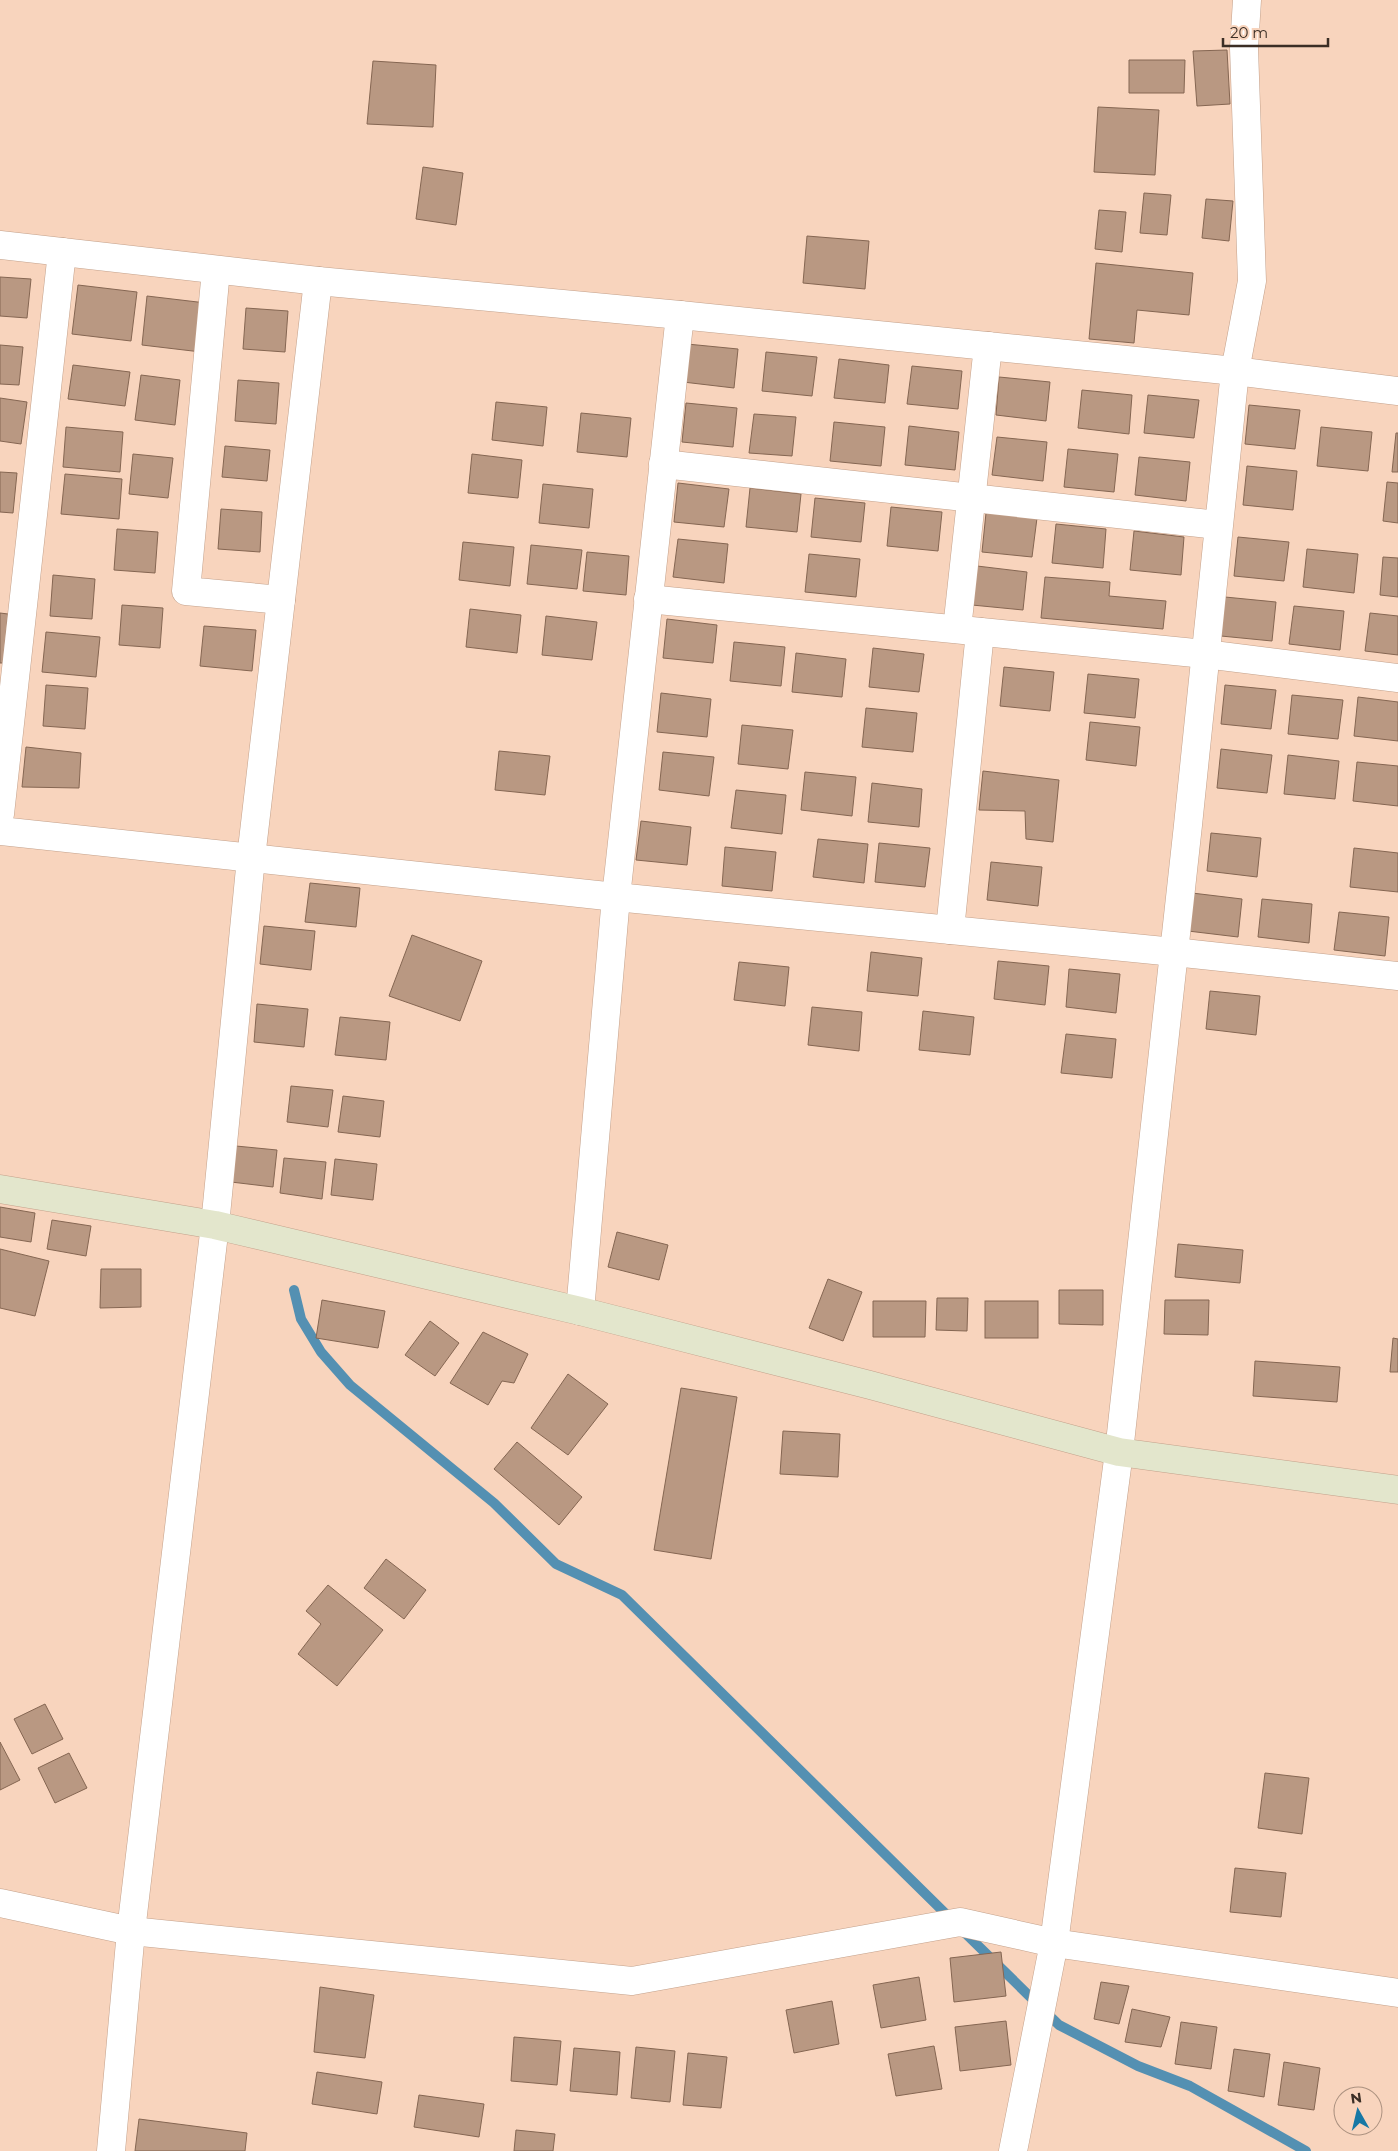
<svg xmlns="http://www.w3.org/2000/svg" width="1398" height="2151" font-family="Montserrat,sans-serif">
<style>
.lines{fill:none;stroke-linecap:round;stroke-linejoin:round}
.stream{stroke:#5490b2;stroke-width:10}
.building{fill:#b99882;stroke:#856652}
.street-casing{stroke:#c3a18b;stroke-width:29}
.secondary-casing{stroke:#c3a18b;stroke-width:29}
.street{stroke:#fff;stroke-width:28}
.secondary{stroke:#e3e6cc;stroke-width:28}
</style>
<rect width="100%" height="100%" fill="#f8d4bd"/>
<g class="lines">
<g class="stream">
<polyline points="294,1290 301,1319 321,1352 350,1385 494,1503 556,1564 622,1595 952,1920"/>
<polyline points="962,1930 1059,2025 1138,2066 1190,2086 1306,2151"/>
</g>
</g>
<g class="building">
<polygon points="1227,50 1230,104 1197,106 1193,51"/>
<polygon points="1129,60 1185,60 1184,93 1129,93"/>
<polygon points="373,61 436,65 433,127 367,124"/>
<polygon points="1098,107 1159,110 1155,175 1094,172"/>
<polygon points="423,167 463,173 456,225 416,219"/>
<polygon points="1144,193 1171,195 1167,235 1140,233"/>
<polygon points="1206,199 1233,201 1229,241 1202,238"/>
<polygon points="1099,210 1126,212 1122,252 1095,249"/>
<polygon points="807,236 869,241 865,289 803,283"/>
<polygon points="1096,263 1193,273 1189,315 1137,310 1134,343 1089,339"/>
<polygon points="0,277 31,279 27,318 0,316"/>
<polygon points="78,285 137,292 131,341 72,334"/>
<polygon points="147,296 206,303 201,352 142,345"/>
<polygon points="246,308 288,311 285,352 243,349"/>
<polygon points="687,344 738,349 734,388 683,382"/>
<polygon points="0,345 23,347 19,385 0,384"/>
<polygon points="766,352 817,357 812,396 762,391"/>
<polygon points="839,359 889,365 885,403 834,398"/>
<polygon points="73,365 130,372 125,406 68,399"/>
<polygon points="912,366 962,371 958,409 907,404"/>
<polygon points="141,375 180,380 175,425 135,420"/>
<polygon points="999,377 1050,382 1046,421 996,415"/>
<polygon points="238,380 279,383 276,424 235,421"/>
<polygon points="1082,390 1132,395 1129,434 1078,428"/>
<polygon points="1148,395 1199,400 1194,438 1144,433"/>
<polygon points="0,398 27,402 21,444 0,441"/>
<polygon points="496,402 547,407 543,446 492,440"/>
<polygon points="686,403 737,408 733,447 682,442"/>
<polygon points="1249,405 1300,410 1295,449 1245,444"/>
<polygon points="581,413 631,418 627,457 577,452"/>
<polygon points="754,414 796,417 792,456 749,453"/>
<polygon points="834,422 885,427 881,466 830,461"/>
<polygon points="909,426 959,432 955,470 905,465"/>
<polygon points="66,427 123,432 120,472 63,467"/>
<polygon points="1321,427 1372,432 1368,471 1317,466"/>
<polygon points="1396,433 1398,433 1398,472 1392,472"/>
<polygon points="997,437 1047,442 1043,481 992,475"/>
<polygon points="225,446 270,450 267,481 222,477"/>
<polygon points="1068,449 1118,454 1114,492 1064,487"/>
<polygon points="133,454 173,458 168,498 129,494"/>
<polygon points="472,454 522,460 518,498 468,493"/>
<polygon points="1139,457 1190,462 1186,501 1135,495"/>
<polygon points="1247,466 1297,471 1293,510 1243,505"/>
<polygon points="0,472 17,473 13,513 0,512"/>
<polygon points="65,474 122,479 119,519 61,514"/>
<polygon points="1387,482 1398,483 1398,523 1383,521"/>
<polygon points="678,483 729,489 724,527 674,522"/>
<polygon points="543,484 593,489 589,528 539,523"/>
<polygon points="750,488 801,494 797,532 746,527"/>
<polygon points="815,498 865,503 861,542 811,537"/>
<polygon points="891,507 942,512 938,551 887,546"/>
<polygon points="221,509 262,512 260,552 218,549"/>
<polygon points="986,513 1037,518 1032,557 982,552"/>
<polygon points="1056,524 1106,529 1103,568 1052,563"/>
<polygon points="117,529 158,532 155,573 114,570"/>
<polygon points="1134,531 1184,537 1181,575 1130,570"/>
<polygon points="1238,537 1289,542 1284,581 1234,576"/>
<polygon points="678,539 728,544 724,583 673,577"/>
<polygon points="463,542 514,547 510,586 459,580"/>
<polygon points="531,545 582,550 577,589 527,584"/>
<polygon points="1307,549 1358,554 1354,593 1303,587"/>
<polygon points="587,552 629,556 626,595 583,591"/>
<polygon points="809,554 860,559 856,597 805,592"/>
<polygon points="1383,557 1398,558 1398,597 1380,595"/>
<polygon points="977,566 1027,572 1023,610 972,605"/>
<polygon points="53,575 95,579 92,619 50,616"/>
<polygon points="1045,577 1110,582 1109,596 1166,601 1163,629 1041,618"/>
<polygon points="1225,597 1276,602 1272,641 1221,636"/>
<polygon points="122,605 163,608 160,648 119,645"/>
<polygon points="1294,606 1344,611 1340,650 1289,644"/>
<polygon points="470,609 521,615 517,653 466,647"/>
<polygon points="0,613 8,614 3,663 0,663"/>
<polygon points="1370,613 1398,616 1398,655 1365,651"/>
<polygon points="546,616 597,622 592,660 542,655"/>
<polygon points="667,619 717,625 713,663 663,658"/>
<polygon points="204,626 256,630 252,671 200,666"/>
<polygon points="46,632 100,637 96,677 42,672"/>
<polygon points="734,642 785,647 781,686 730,681"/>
<polygon points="873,648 924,654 919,692 869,687"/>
<polygon points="796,653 846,659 842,697 792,692"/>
<polygon points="1004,667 1054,672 1050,711 1000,706"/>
<polygon points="1088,674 1139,679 1135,718 1084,713"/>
<polygon points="46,685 88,688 85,729 43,726"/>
<polygon points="1225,685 1276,690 1271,729 1221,724"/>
<polygon points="661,693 711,699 707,737 657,732"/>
<polygon points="1292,695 1343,700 1338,739 1288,734"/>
<polygon points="1358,697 1398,702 1398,741 1354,736"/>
<polygon points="866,708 917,713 913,752 862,747"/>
<polygon points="1090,722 1140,727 1136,766 1086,760"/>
<polygon points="742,725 793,730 788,769 738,764"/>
<polygon points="26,747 81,753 79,788 22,787"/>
<polygon points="1221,749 1272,755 1267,793 1217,788"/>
<polygon points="499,751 550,756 545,795 495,790"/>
<polygon points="663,752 714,757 709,796 659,790"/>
<polygon points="1288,755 1339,761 1335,799 1284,794"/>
<polygon points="1357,762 1398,766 1398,806 1353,801"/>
<polygon points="983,771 1059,780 1053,842 1026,839 1025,811 979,810"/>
<polygon points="805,772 856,777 852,816 801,810"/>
<polygon points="872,783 922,789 919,827 868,822"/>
<polygon points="736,790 786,795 782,834 731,828"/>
<polygon points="641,821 691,827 687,865 636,860"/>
<polygon points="1211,833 1261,838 1257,877 1207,871"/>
<polygon points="818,839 868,844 864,883 813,877"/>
<polygon points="879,843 930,848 925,887 875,882"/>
<polygon points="725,847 776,852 772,891 722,886"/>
<polygon points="1354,848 1398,853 1398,892 1350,887"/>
<polygon points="991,862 1042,867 1038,906 987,900"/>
<polygon points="310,883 360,888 356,927 305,922"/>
<polygon points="1192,893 1242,899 1238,937 1188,931"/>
<polygon points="1262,899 1312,904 1309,943 1258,937"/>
<polygon points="1339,912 1389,917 1385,956 1334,950"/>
<polygon points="264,926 315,931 311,970 260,964"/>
<polygon points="412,935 482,961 460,1021 389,996"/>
<polygon points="871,952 922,958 918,996 867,991"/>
<polygon points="998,961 1049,966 1045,1005 994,999"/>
<polygon points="739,962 789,967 785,1006 734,1000"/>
<polygon points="1069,969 1120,974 1116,1013 1066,1007"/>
<polygon points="1210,991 1260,996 1256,1035 1206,1029"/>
<polygon points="257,1004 308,1009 304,1047 254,1042"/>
<polygon points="812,1007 862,1012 859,1051 808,1045"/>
<polygon points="923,1011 974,1017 970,1055 919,1050"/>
<polygon points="340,1017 390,1022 386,1060 335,1055"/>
<polygon points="1066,1034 1116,1039 1112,1078 1061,1073"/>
<polygon points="291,1086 333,1090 328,1127 287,1122"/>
<polygon points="343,1096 384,1101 380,1137 338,1132"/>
<polygon points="236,1146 277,1150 273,1187 231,1182"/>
<polygon points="284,1158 326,1162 322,1199 280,1193"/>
<polygon points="335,1159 377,1164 373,1200 331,1195"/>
<polygon points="0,1207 35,1213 31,1242 0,1237"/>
<polygon points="52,1220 91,1226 86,1256 47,1249"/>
<polygon points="617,1232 668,1245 659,1280 608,1267"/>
<polygon points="1178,1244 1243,1250 1240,1283 1175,1277"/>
<polygon points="0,1249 49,1261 35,1316 0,1308"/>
<polygon points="101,1269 141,1269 141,1307 100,1308"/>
<polygon points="828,1279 862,1292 843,1341 809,1328"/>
<polygon points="1059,1290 1103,1290 1103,1325 1059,1324"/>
<polygon points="937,1298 968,1298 967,1331 936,1330"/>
<polygon points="322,1300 385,1311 378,1348 316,1338"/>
<polygon points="1165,1300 1209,1300 1208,1335 1164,1334"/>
<polygon points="873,1301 926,1301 925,1337 873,1337"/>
<rect x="985" y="1301" width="53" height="37"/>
<polygon points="430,1321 459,1343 435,1376 405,1355"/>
<polygon points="483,1332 528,1354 514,1383 502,1381 488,1405 450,1383"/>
<polygon points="1393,1338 1398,1339 1398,1372 1390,1372"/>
<polygon points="1255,1361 1340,1367 1337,1402 1253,1396"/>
<polygon points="568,1374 608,1404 568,1455 531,1428"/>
<polygon points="681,1388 737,1397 711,1559 654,1550"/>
<polygon points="783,1431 840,1434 838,1477 780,1474"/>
<polygon points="517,1442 582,1497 559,1525 494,1469"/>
<polygon points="386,1559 426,1590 404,1619 364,1588"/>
<polygon points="328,1585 383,1630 337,1686 298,1654 321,1624 306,1611"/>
<polygon points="45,1704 63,1739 32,1754 14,1719"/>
<polygon points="0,1742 20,1780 0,1790"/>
<polygon points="69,1753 87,1788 55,1803 38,1768"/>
<polygon points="1265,1773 1309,1778 1302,1834 1258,1828"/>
<polygon points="1235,1868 1286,1873 1281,1917 1230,1912"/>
<polygon points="1001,1952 1006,1996 954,2002 950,1958"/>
<polygon points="919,1977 926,2020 881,2028 873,1985"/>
<polygon points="1101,1982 1129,1986 1119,2024 1094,2019"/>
<polygon points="320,1987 374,1995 365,2058 314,2052"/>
<polygon points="832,2001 839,2044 794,2053 786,2010"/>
<polygon points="1132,2009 1170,2017 1161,2047 1125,2042"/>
<polygon points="1006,2021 1011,2065 960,2071 955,2027"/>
<polygon points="1181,2022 1217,2027 1211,2069 1175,2064"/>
<polygon points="514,2037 561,2041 557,2085 511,2081"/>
<polygon points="934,2046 942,2089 896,2096 888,2054"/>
<polygon points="636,2047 675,2051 670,2102 631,2098"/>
<polygon points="574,2048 620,2052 617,2095 570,2091"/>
<polygon points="1234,2049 1270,2054 1264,2097 1228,2091"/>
<polygon points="688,2053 727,2057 721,2108 683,2105"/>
<polygon points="1284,2062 1320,2068 1314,2110 1278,2105"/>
<polygon points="317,2072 382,2082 377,2114 312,2104"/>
<polygon points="419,2095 484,2104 479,2137 414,2127"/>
<polygon points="139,2119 247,2133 245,2151 135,2151"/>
<polygon points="516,2130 555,2134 553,2151 514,2151"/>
</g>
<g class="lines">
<g class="street-casing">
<g id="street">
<polyline points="0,245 318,281 680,315 1235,371 1398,391"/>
<polyline points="216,270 186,591 281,600"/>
<polyline points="663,464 1218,525"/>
<polyline points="648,599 1205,654 1398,678"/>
<polyline points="957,629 988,346"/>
<polyline points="0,814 62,252"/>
<polyline points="0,831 616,897 1174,952 1398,976"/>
<polyline points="950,930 980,632"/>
<polyline points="580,1311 616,897 680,315"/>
<polyline points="0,1903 131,1931 632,1981 960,1922 1054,1943 1398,1993"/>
<polyline points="111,2151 131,1931 215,1225 251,858 318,281"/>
<polyline points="1013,2151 1054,1943 1119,1452 1188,825 1235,371 1252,281 1244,48 1247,0"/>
</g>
</g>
<g class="secondary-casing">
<polyline id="secondary" points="0,1189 215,1225 580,1311 870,1385 1119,1452 1398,1490"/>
</g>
<use href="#street" class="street"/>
<use href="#secondary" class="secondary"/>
</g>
<g transform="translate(1358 2111) rotate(352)"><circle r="24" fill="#f8d4bd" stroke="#ac9280"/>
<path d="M0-4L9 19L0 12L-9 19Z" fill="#1778a5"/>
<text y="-8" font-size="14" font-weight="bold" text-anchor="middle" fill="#3b2e25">N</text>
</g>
<path d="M1223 38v8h105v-8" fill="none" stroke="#3b2e25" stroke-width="2.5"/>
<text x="1230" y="38" font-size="15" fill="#3b2e25" stroke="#f8d4bd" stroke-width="4" paint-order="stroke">20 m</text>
</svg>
